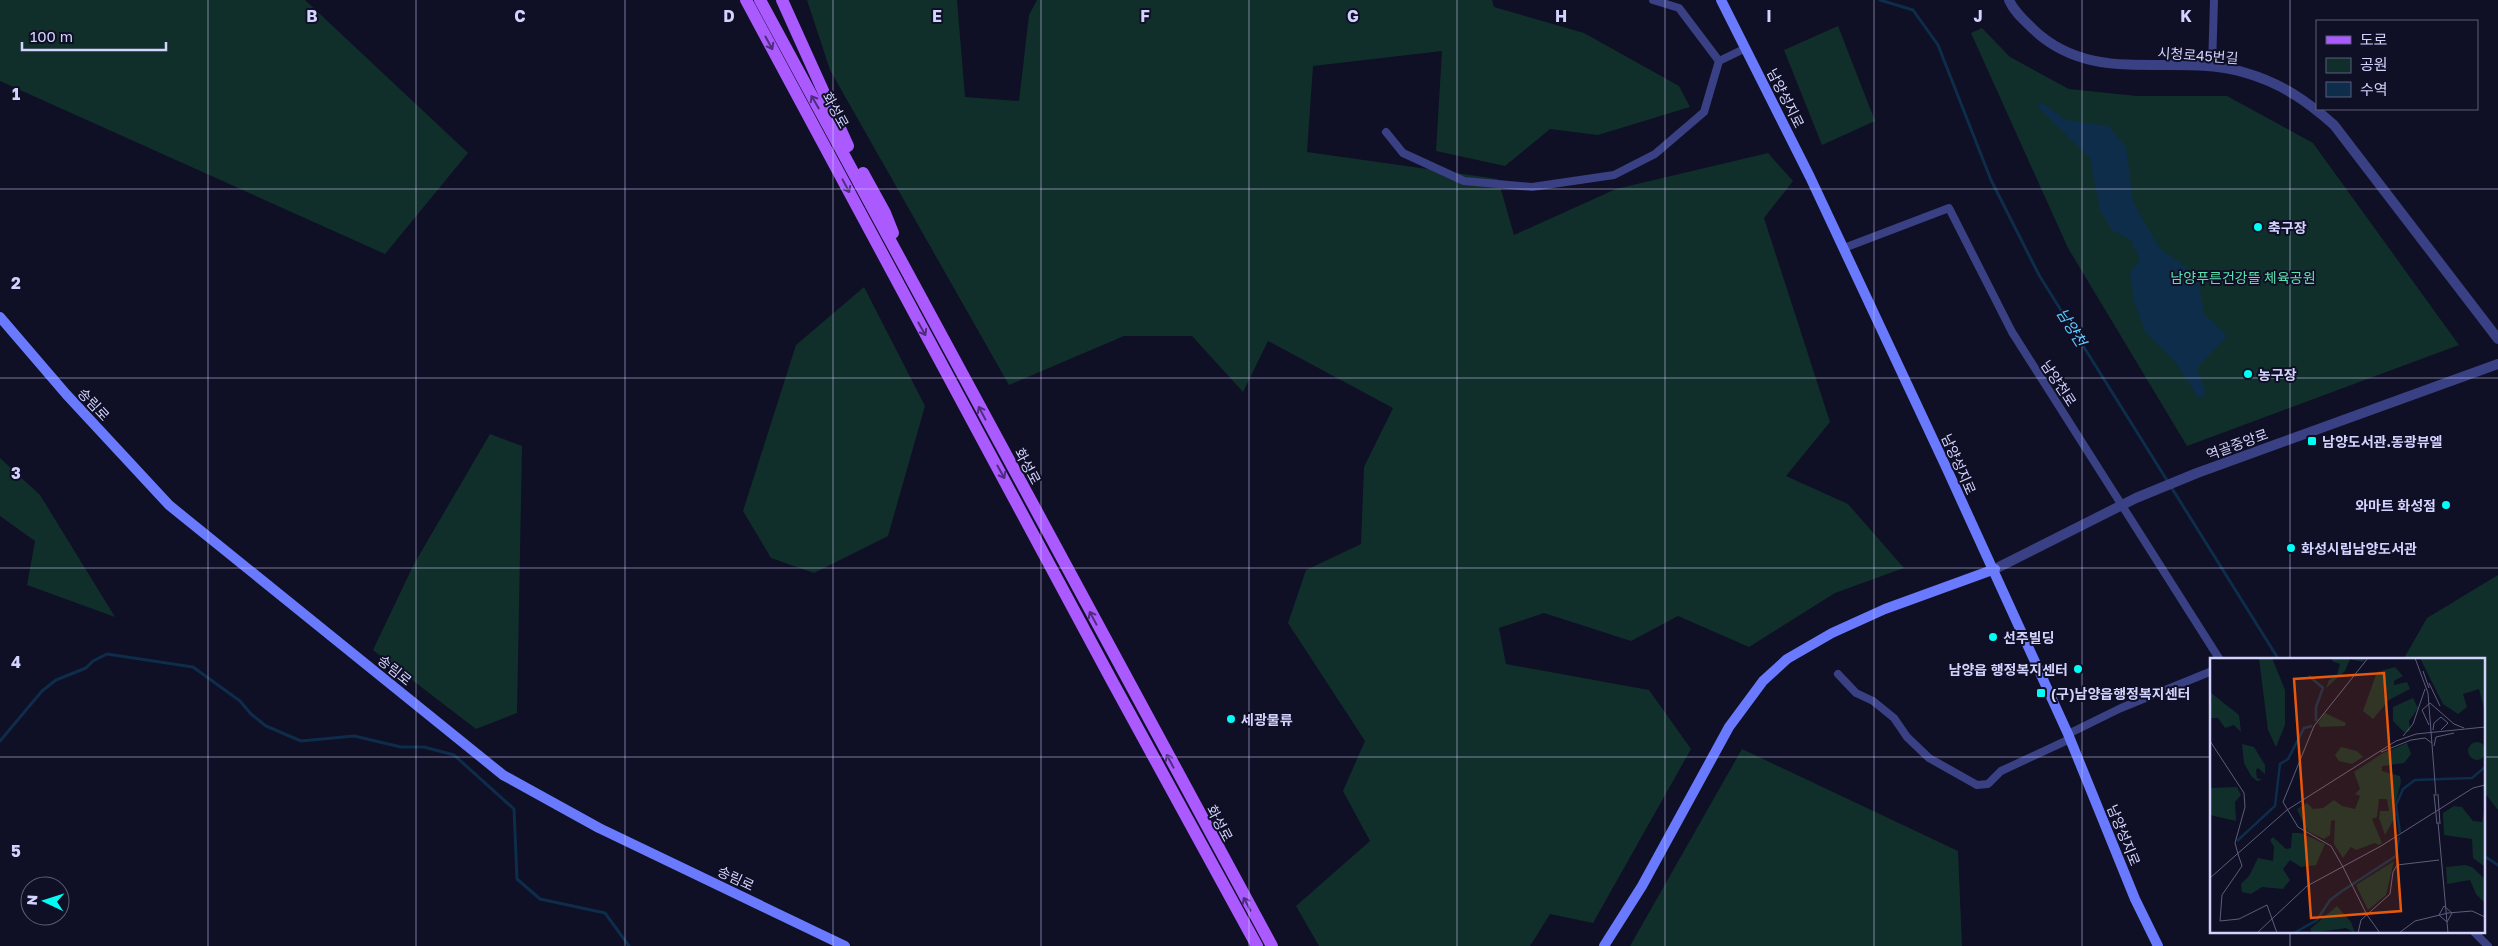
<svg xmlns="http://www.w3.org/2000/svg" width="2498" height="946" font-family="'Golos Text','Noto Sans KR',sans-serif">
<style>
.green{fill:#112f2a}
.water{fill:#0d2d4b}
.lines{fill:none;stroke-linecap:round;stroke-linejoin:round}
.stream{stroke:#0d2d4b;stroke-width:3}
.minor{stroke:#394084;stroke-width:8}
.tertiary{stroke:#394084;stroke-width:10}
.secondary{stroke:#6a7aff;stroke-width:10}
.primary{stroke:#ab5aff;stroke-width:12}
.oneway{stroke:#4d2d7c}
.grid{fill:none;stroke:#d3d3ff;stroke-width:1;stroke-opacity:0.55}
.poi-dot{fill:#00fef5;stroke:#0f0f25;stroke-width:2}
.labels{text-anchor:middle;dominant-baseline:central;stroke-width:4;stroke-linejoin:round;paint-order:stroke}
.street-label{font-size:14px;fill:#d3d3ff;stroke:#0f0f25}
.poi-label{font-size:14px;font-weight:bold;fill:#d3d3ff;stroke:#0f0f25;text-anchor:start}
.park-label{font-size:14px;fill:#5de0ae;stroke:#0f0f25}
.water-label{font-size:15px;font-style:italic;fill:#61cbff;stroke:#0f0f25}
.inset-river{fill:none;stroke:#0d2d4b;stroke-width:2.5}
.inset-road{fill:none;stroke:#5d5d7c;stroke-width:1}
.view{fill:#e8590c;fill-opacity:0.15;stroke:#e8590c;stroke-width:2.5}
.inset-edge{fill:none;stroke:#d3d3ff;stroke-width:2.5}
.grid-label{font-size:16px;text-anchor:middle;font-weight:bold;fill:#d3d3ff;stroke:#0f0f25;stroke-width:4;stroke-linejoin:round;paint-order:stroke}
</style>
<rect width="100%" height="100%" fill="#0f0f25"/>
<g class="green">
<polygon points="0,0 305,0 468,153 385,254 0,81"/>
<polygon points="807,0 957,0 965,97 1019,101 1029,15 1037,0 1492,0 1494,7 1584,33 1679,86 1690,107 1598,135 1550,129 1505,166 1436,151 1442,51 1313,66 1307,152 1498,179 1514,235 1616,189 1768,153 1793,181 1764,218 1830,422 1786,476 1848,504 1904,568 1835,593 1749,647 1678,616 1631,641 1544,613 1499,628 1506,664 1649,690 1691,749 1593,923 1550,914 1530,946 1319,946 1296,906 1370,841 1343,791 1365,741 1288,623 1306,570 1361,544 1364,467 1393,408 1268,341 1243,392 1192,336 1124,336 1009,385 830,70"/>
<polygon points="1838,26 1875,121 1822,145 1784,50"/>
<polygon points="1982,28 2010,57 2069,89 2137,96 2227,96 2313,143 2459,345 2187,446 2068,248 1971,33"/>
<polygon points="864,287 925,406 888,536 814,573 771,558 743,511 796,345"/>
<polygon points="490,434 522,446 517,713 476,729 373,650 414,564"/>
<polygon points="0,458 40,495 115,617 27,585 35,541 0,516"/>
<polygon points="2498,575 2498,810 2484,792 2484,660 2403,660 2427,618"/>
<polygon points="1742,749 1958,851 1962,946 1630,946"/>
</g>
<polygon class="water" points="2042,103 2066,120 2108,126 2126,147 2133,202 2160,249 2197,275 2204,314 2227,336 2197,368 2206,393 2199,399 2177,364 2145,331 2134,301 2130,272 2140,260 2131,240 2113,231 2100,211 2090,158 2037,106"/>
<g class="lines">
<g class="stream">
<polyline points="1880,0 1913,10 1938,45 1991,180 2039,275 2279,660"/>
<polyline points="0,741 42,691 56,680 86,668 93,661 107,654 193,667 240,701 251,714 266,726 301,741 354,736 401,747 424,747 454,755 514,809 517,879 540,899 605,913 629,946"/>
<polyline points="2484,856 2498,865"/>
</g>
<g class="minor">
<polyline points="1653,0 1679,8 1719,61"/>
<polyline points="2212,67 2214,0"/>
<polyline points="1386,132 1403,153 1464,181 1532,187 1614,175 1655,154 1704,112 1719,61 1746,48"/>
<polyline points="1844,248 1949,208 2012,332 2220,660"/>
<polyline points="1838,674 1856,693 1873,701 1894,718 1907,737 1929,758 1977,785 1988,784 2001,771 2070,739"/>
<polyline points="2068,734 2121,708 2212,671"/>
<polyline points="2474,932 2488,946"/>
</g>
<g class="tertiary">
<path d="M 2009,0 C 2014,12 2024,20 2033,29 C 2095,88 2174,51 2246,73 C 2281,83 2307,101 2334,125 L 2498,339"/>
<polyline points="1995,569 2136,498 2197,473 2498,364"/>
</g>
<g class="secondary">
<polyline points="1721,0 1810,177 1946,467 2068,734 2135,899 2158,946"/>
<polyline points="0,317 66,394 169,505 503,775 599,828 845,946"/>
<polyline points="1604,946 1642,886 1729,727 1763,681 1787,659 1832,633 1885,609 1995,569"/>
</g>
<g class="primary">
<polyline points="746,0 1112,681 1257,946"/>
<polyline points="760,0 1272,946"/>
<polyline points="782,0 848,146"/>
<polyline points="863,173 885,213 893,233"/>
</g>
</g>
<defs><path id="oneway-shaft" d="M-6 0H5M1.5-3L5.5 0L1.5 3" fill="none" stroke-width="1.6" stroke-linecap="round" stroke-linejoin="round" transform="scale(1.25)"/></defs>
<g class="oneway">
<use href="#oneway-shaft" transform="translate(769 43) rotate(61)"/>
<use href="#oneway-shaft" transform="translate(815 102) rotate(-120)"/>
<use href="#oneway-shaft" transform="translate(846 186) rotate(62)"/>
<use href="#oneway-shaft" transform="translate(922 329) rotate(61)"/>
<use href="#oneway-shaft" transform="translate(982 413) rotate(-118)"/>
<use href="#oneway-shaft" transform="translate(1001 472) rotate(61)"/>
<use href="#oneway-shaft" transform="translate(1093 618) rotate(-118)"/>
<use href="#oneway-shaft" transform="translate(1170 761) rotate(-118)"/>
<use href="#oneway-shaft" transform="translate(1247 904) rotate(-118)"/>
</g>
<path class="grid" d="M 208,0 L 208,946M 416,0 L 416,946M 625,0 L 625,946M 833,0 L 833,946M 1041,0 L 1041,946M 1249,0 L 1249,946M 1457,0 L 1457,946M 1665,0 L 1665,946M 1874,0 L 1874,946M 2082,0 L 2082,946M 2290,0 L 2290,660M 0,189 L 2498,189M 0,378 L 2498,378M 0,568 L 2498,568M 0,757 L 2212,757M 2484,757 L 2498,757M 2290,932 L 2290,946"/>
<g class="poi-dot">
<circle cx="2258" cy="227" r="5"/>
<circle cx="2248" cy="374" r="5"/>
<rect x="2307" y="436" width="10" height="10" rx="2.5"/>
<circle cx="2446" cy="505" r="5"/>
<circle cx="2291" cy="548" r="5"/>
<circle cx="1993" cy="637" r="5"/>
<circle cx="2078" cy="669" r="5"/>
<rect x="2036" y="688" width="10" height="10" rx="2.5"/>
<circle cx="1231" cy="719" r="5"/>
</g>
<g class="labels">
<g class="street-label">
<text transform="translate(2198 55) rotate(4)">시청로45번길</text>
<text transform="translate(1786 98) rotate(63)">남양성지로</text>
<text transform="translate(836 110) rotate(61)">화성로</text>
<text transform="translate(2059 383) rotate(57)">남양천로</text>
<text transform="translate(94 404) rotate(47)">송림로</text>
<text transform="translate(2237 444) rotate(-20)">역골중앙로</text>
<text transform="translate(1959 464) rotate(66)">남양성지로</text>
<text transform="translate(1028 466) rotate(62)">화성로</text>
<text transform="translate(395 670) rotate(39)">송림로</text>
<text transform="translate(1220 823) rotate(62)">화성로</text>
<text transform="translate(2124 835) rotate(68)">남양성지로</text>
<text transform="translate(736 878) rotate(25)">송림로</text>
</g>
<g class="poi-label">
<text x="2268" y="227">축구장</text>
<text x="2258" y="374">농구장</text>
<text x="2322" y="441">남양도서관.동광뷰엘</text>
<text x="2436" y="505" text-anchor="end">와마트 화성점</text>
<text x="2301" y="548">화성시립남양도서관</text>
<text x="2003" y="637">선주빌딩</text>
<text x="2068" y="669" text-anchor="end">남양읍 행정복지센터</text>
<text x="2051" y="693">(구)남양읍행정복지센터</text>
<text x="1241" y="719">세광물류</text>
</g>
<g class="park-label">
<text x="2243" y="277">남양푸른건강뜰 체육공원</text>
</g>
<g class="water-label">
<text transform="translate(2072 327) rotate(58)">남양천</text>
</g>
</g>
<g transform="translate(2210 658)">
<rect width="275" height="275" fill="#0f0f25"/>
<path d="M 49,0 L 62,0 L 75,32 L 75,67 L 66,89 L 58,72 ZM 123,0 L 156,0 L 153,4 L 140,1 L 135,13 L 116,30 L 119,22 L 127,17 L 130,6 L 122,3 ZM 210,0 L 275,0 L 275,54 L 269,31 L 253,36 L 257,49 L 248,56 L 233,46 ZM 185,9 L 193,18 L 184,23 L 184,27 L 197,24 L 200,31 L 179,42 L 163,61 L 153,53 L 167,14 ZM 0,21 L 1,35 L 29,57 L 31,74 L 24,67 L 15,70 L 8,60 L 0,60 ZM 203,40 L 208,50 L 199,63 L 200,73 L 194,74 L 183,63 L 183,49 ZM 115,55 L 136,65 L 135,68 L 110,69 L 108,65 ZM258 93a9 9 0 1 1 18 0a9 9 0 1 1-18 0ZM 197,85 L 201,96 L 194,105 L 172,108 L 172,113 L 190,118 L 191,124 L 185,147 L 186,157 L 175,177 L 169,160 L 170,153 L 179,153 L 177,141 L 169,141 L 167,159 L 162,161 L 172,185 L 169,187 L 165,185 L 146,192 L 141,189 L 133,200 L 124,186 L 125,162 L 121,163 L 120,177 L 114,181 L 97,173 L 87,151 L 97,145 L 103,151 L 113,150 L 124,142 L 132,148 L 145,151 L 150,138 L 145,136 L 150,131 L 144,114 L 173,95 ZM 32,86 L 44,89 L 55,107 L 55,116 L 48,110 L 46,112 L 47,120 L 52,122 L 47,123 L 41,118 L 34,105 ZM 131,89 L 147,93 L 153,99 L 142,106 L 129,103 L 125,97 ZM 27,129 L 31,137 L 25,144 L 26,163 L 0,157 L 0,130 ZM 275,147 L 275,209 L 263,200 L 262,181 L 234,177 L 233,155 L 244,148 L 252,149 L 263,163 L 272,164 ZM 82,175 L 91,175 L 115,186 L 106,207 L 91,209 L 80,202 L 73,211 L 80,222 L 73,231 L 52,229 L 41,236 L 32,234 L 31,226 L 39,218 L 48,200 L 63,203 L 64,189 L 60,182 L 63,179 L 76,191 L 81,190 ZM 184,203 L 176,237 L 158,252 L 146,227 ZM 255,207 L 262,209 L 275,221 L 275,245 L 266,236 L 260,222 L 237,226 L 236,209 ZM 127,248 L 141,264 L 145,275 L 136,270 L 102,275 L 100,271 Z" fill="#112f2a"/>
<path class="inset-river" d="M 99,18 L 113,30 L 106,49 L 106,63M 190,175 L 186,147 L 193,131 L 205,122 L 262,120 L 275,109M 27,183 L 65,148 L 70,106 L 78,101 L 94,70 L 102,68M 84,275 L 107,262 L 120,242 L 132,233 L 186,198 L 189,179"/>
<path class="inset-road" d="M 205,0 L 218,35 L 226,138M 213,13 L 219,30M 219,25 L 230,48M 219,67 L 212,52 L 220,45 L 244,66 L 254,70M 223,72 L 224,65 L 231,59 L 238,65 L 231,72M 193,78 L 203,66 L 215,31M 0,83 L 34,135 L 35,149 L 25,185 L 28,196M 224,88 L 226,79 L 244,75M 171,94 L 201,82 L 215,80 L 222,85M 224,136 L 227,166M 228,136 L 230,166M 228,164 L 238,275M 28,196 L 32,208 L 12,237 L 10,263 L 29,261 L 57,247 L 67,275M 133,209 L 157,257 L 170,275M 133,209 L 121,188 L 88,169 L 73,144 L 104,68 L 158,0M 0,220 L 77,152 L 186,83 L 206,76 L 275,69M 234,248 L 242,255 L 237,264 L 229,257 ZM 47,275 L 97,228 L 171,188 L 263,130 L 275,127M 148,275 L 151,262 L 180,236 L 183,214 L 187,207 L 229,202M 189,275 L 205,263 L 238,255 L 262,253 L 275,259"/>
<path class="view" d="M 174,15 L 191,253 L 101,260 L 84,21 Z"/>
<rect width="275" height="275" class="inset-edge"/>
</g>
<g class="grid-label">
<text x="312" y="22">B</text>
<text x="520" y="22">C</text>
<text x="729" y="22">D</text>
<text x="937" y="22">E</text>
<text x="1145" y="22">F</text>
<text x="1353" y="22">G</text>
<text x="1561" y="22">H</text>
<text x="1769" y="22">I</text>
<text x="1978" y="22">J</text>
<text x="2186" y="22">K</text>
<text x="16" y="100">1</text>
<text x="16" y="289">2</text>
<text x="16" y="479">3</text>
<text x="16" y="668">4</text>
<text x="16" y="857">5</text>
</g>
<rect x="2316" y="20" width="162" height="90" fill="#0f0f25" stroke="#5d5d7c"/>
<rect x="2326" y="36" width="25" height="8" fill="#ab5aff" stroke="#5d5d7c"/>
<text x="2360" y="45" font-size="15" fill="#d3d3ff">도로</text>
<rect x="2326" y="58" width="25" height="15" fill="#112f2a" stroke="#5d5d7c"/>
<text x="2360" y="70" font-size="15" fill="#d3d3ff">공원</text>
<rect x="2326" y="82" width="25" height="15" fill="#0d2d4b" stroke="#5d5d7c"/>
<text x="2360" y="95" font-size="15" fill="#d3d3ff">수역</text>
<g transform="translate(45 901) rotate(274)"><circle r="24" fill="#0f0f25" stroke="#5d5d7c"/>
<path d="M0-4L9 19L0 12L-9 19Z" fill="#00fef5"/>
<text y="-8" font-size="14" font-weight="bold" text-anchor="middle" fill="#d3d3ff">N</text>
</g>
<path d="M22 42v8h144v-8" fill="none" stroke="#d3d3ff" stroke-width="2.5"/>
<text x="30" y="42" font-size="15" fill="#d3d3ff" stroke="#0f0f25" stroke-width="4" paint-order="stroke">100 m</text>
</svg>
